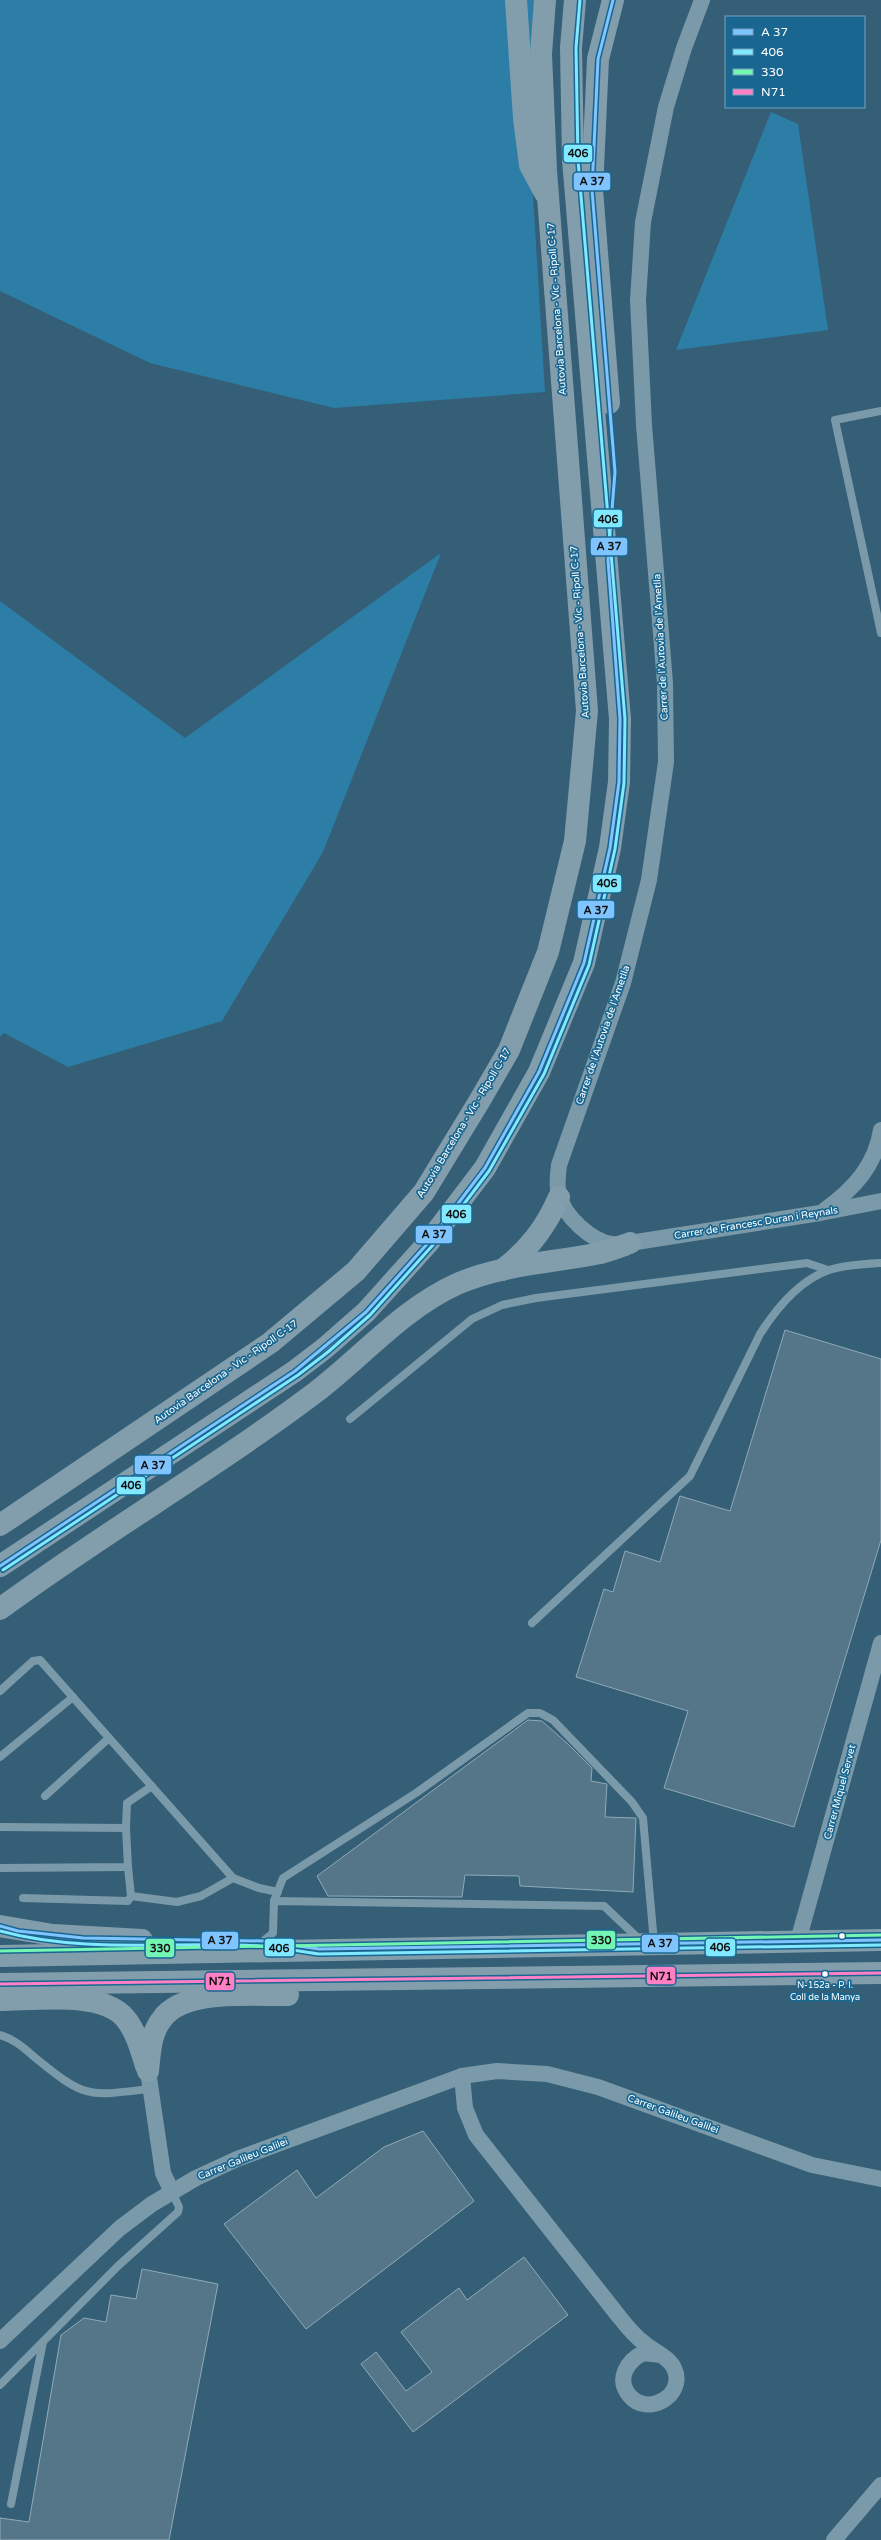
<svg xmlns="http://www.w3.org/2000/svg" width="881" height="2540" font-family="'Varela Round',sans-serif">
<style>
.green{fill:#2c7ea7}
.building{fill:#547688;stroke:#90aab7}
.lines{fill:none;stroke-linecap:round;stroke-linejoin:round}
.service{stroke:#7b9aa9;stroke-width:8}
.minor{stroke:#7b9aa9;stroke-width:16}
.trunk{stroke:#829eac;stroke-width:22}
.bus-1-casing{stroke:#196791;stroke-width:6}
.bus-2-casing{stroke:#196791;stroke-width:6}
.bus-3-casing{stroke:#196791;stroke-width:6}
.bus-4-casing{stroke:#196791;stroke-width:6}
.bus-1{stroke:#80c4ff;stroke-width:3}
.bus-2{stroke:#80e8ff;stroke-width:3}
.bus-3{stroke:#73f6b3;stroke-width:3}
.bus-4{stroke:#ff80c5;stroke-width:3}
.bus-dot{fill:#fff;stroke:#196791;stroke-width:1.5}
.labels{text-anchor:middle;dominant-baseline:central;stroke-width:3.5;stroke-linejoin:round;paint-order:stroke}
.bus-label{font-size:9px;fill:#fff;stroke:#196791}
.street-label{font-size:10px;fill:#fff;stroke:#196791}
.line-badge{stroke:#196791;stroke-width:1.5}
.pale-badge-label{font-size:11px;text-anchor:middle;font-weight:bold;fill:#111}
</style>
<rect width="100%" height="100%" fill="#345f76"/>
<g class="green">
<polygon points="0,0 535,0 528,114 545,392 334,408 150,363 0,291"/>
<polygon points="771,112 798,124 828,330 676,350"/>
<polygon points="441,553 323,852 222,1021 68,1067 4,1033 0,1037 0,601 185,738"/>
</g>
<g class="building">
<polygon points="785,1330 881,1359 881,1540 794,1827 664,1788 688,1711 576,1677 604,1589 613,1592 625,1551 660,1562 680,1496 730,1511"/>
<polygon points="528,1720 542,1721 568,1744 592,1768 591,1781 607,1784 605,1817 636,1818 633,1892 520,1886 519,1876 465,1875 462,1897 328,1896 317,1876"/>
<polygon points="423,2131 474,2201 306,2329 224,2224 297,2170 316,2198 384,2147"/>
<polygon points="524,2257 568,2315 413,2432 361,2364 376,2352 406,2391 432,2372 401,2332 459,2288 467,2300"/>
<polygon points="142,2269 218,2284 169,2540 0,2540 0,2518 29,2522 61,2335 84,2318 106,2322 111,2295 136,2299"/>
</g>
<g class="lines">
<g class="service">
<polyline points="881,411 835,420 881,633"/>
<polyline points="350,1419 472,1319 502,1305 536,1298 807,1263 828,1270"/>
<path d="M 532,1623 L 690,1476 L 760,1334 C 776,1309 800,1280 829,1270 C 845,1265 864,1264 881,1263"/>
<polyline points="0,1691 33,1661 40,1660 233,1878 259,1888 278,1892"/>
<polyline points="0,1757 73,1697"/>
<polyline points="45,1796 109,1738"/>
<polyline points="0,1827 126,1828 127,1803 152,1786"/>
<polyline points="0,1868 128,1867 126,1828"/>
<polyline points="131,1896 177,1902 201,1896 233,1878"/>
<polyline points="23,1898 128,1901 131,1896 128,1867"/>
<polyline points="274,1901 283,1878 416,1793 528,1713 540,1713 553,1720 632,1802 643,1818 654,1943"/>
<polyline points="263,1941 273,1933 274,1901 604,1906 641,1941"/>
<path d="M 0,2035 C 15,2039 26,2050 38,2060 C 86,2099 89,2096 149,2089"/>
<polyline points="0,2385 118,2266 178,2212 179,2207 172,2192"/>
<polyline points="11,2504 43,2342"/>
</g>
<g class="minor">
<path d="M 702,0 L 684,48 L 666,107 L 643,222 L 638,300 L 644,425 L 665,683 L 666,762 L 649,880 L 623,983 L 559,1165 C 558,1175 556,1185 559,1195 C 564,1216 591,1241 612,1244 C 617,1245 624,1243 630,1243 L 820,1213 L 881,1201"/>
<path d="M 825,1210 C 853,1189 875,1167 881,1130"/>
<polyline points="798,1941 881,1643"/>
<polyline points="148,2071 163,2173 172,2192"/>
<path d="M 462,2076 L 465,2108 L 476,2135 C 523,2195 570,2254 617,2314 C 625,2324 633,2335 644,2343 C 653,2351 668,2356 674,2368 C 687,2395 647,2418 629,2395 C 616,2379 627,2361 643,2353 L 661,2355"/>
<polyline points="0,2341 120,2228 152,2204 196,2178 237,2159 462,2076 497,2071 547,2074 598,2087 812,2165 881,2179"/>
<polyline points="834,2540 881,2485"/>
</g>
<g class="trunk">
<polyline points="516,0 524,118 530,165 545,193"/>
<polyline points="609,403 592,190 598,59 613,0"/>
<path d="M 502,1270 C 529,1250 546,1227 559,1197"/>
<polyline points="0,1525 270,1343 356,1271 424,1192 480,1100 509,1050 548,952 575,841 587,711 546,170 541,54 545,0"/>
<polyline points="0,1566 295,1371 325,1348 366,1312 428,1243 485,1168 539,1072 584,963 610,848 619,782 620,719 573,160 571,48 575,0"/>
<path d="M 0,1609 C 103,1533 214,1469 316,1392 C 362,1357 402,1309 457,1284 C 500,1265 549,1263 595,1254 C 607,1252 619,1247 630,1243"/>
<polyline points="0,1926 53,1935 142,1940"/>
<polyline points="0,1956 881,1940"/>
<polyline points="0,1984 881,1973"/>
<path d="M 0,2000 C 33,2000 102,1990 125,2018 C 136,2031 141,2050 146,2066"/>
<path d="M 148,2071 C 150,2053 150,2034 162,2019 C 184,1988 253,1996 288,1995"/>
</g>
<g class="bus-1-casing">
<g id="bus-1">
<polyline points="0,1566 295,1371 366,1312 428,1243 485,1168 539,1072 584,963 610,848 619,782 620,719 608,560 615,472 592,190 598,59 613,0"/>
<polyline points="0,1926 18,1931 83,1938 263,1941 319,1949 881,1940"/>
</g>
</g>
<g class="bus-2-casing">
<g id="bus-2">
<polyline points="3,1570 298,1375 328,1352 370,1315 432,1246 489,1171 544,1074 589,965 615,849 624,783 625,719 578,160 576,48 580,0"/>
<path d="M 0,1931 C 84,1954 176,1941 262,1946 C 281,1947 300,1952 319,1954 L 881,1945"/>
</g>
</g>
<g class="bus-3-casing">
<polyline id="bus-3" points="0,1951 881,1935"/>
</g>
<g class="bus-4-casing">
<polyline id="bus-4" points="0,1984 881,1973"/>
</g>
<use href="#bus-1" class="bus-1"/>
<use href="#bus-2" class="bus-2"/>
<use href="#bus-3" class="bus-3"/>
<use href="#bus-4" class="bus-4"/>
</g>
<g class="bus-dot">
<circle cx="842" cy="1936" r="3.5"/>
<circle cx="825" cy="1974" r="3.5"/>
</g>
<g class="labels">
<g class="bus-label">
<text x="825" y="1985">N-152a - P. I.<tspan x="825" dy="12">Coll de la Manya</tspan></text>
</g>
<g class="street-label">
<text transform="translate(557 309) rotate(-94)">Autovia Barcelona - Vic - Ripoll C-17</text>
<text transform="translate(580 632) rotate(-94)">Autovia Barcelona - Vic - Ripoll C-17</text>
<text transform="translate(661 647) rotate(-93)">Carrer de l'Autovia de l'Ametlla</text>
<text transform="translate(603 1035) rotate(-71)">Carrer de l'Autovia de l'Ametlla</text>
<text transform="translate(464 1123) rotate(-59)">Autovia Barcelona - Vic - Ripoll C-17</text>
<text transform="translate(756 1223) rotate(-9)">Carrer de Francesc Duran i Reynals</text>
<text transform="translate(226 1372) rotate(-35)">Autovia Barcelona - Vic - Ripoll C-17</text>
<text transform="translate(840 1792) rotate(-75)">Carrer Miquel Servet</text>
<text transform="translate(673 2114) rotate(20)">Carrer Galileu Galilei</text>
<text transform="translate(243 2159) rotate(-22)">Carrer Galileu Galilei</text>
</g>
</g>
<g class="line-badge">
<rect x="563" y="144" width="30" height="19" rx="4" fill="#80e8ff"/>
<rect x="573" y="172" width="38" height="19" rx="4" fill="#80c4ff"/>
<rect x="593" y="509" width="30" height="19" rx="4" fill="#80e8ff"/>
<rect x="590" y="537" width="38" height="19" rx="4" fill="#80c4ff"/>
<rect x="592" y="874" width="30" height="19" rx="4" fill="#80e8ff"/>
<rect x="577" y="900" width="38" height="19" rx="4" fill="#80c4ff"/>
<rect x="441" y="1204" width="31" height="20" rx="4" fill="#80e8ff"/>
<rect x="415" y="1225" width="38" height="19" rx="4" fill="#80c4ff"/>
<rect x="134" y="1455" width="38" height="20" rx="4" fill="#80c4ff"/>
<rect x="116" y="1476" width="30" height="19" rx="4" fill="#80e8ff"/>
<rect x="586" y="1930" width="30" height="20" rx="4" fill="#73f6b3"/>
<rect x="201" y="1931" width="38" height="19" rx="4" fill="#80c4ff"/>
<rect x="641" y="1934" width="38" height="19" rx="4" fill="#80c4ff"/>
<rect x="705" y="1938" width="31" height="19" rx="4" fill="#80e8ff"/>
<rect x="264" y="1938" width="31" height="19" rx="4" fill="#80e8ff"/>
<rect x="145" y="1938" width="30" height="20" rx="4" fill="#73f6b3"/>
<rect x="646" y="1966" width="30" height="19" rx="4" fill="#ff80c5"/>
<rect x="205" y="1972" width="30" height="19" rx="4" fill="#ff80c5"/>
</g>
<g class="pale-badge-label">
<text x="578" y="157">406</text>
<text x="592" y="185">A 37</text>
<text x="608" y="523">406</text>
<text x="609" y="550">A 37</text>
<text x="607" y="887">406</text>
<text x="596" y="914">A 37</text>
<text x="456" y="1218">406</text>
<text x="434" y="1238">A 37</text>
<text x="153" y="1469">A 37</text>
<text x="131" y="1489">406</text>
<text x="601" y="1944">330</text>
<text x="220" y="1944">A 37</text>
<text x="660" y="1947">A 37</text>
<text x="720" y="1951">406</text>
<text x="279" y="1952">406</text>
<text x="160" y="1952">330</text>
<text x="661" y="1980">N71</text>
<text x="220" y="1985">N71</text>
</g>
<rect x="725" y="16" width="140" height="92" fill="#196791" stroke="#75a4bd"/>
<rect x="733" y="29" width="20" height="6" fill="#80c4ff" stroke="#75a4bd"/>
<text x="761" y="36" font-size="12" fill="#ffffff">A 37</text>
<rect x="733" y="49" width="20" height="6" fill="#80e8ff" stroke="#75a4bd"/>
<text x="761" y="56" font-size="12" fill="#ffffff">406</text>
<rect x="733" y="69" width="20" height="6" fill="#73f6b3" stroke="#75a4bd"/>
<text x="761" y="76" font-size="12" fill="#ffffff">330</text>
<rect x="733" y="89" width="20" height="6" fill="#ff80c5" stroke="#75a4bd"/>
<text x="761" y="96" font-size="12" fill="#ffffff">N71</text>
</svg>
